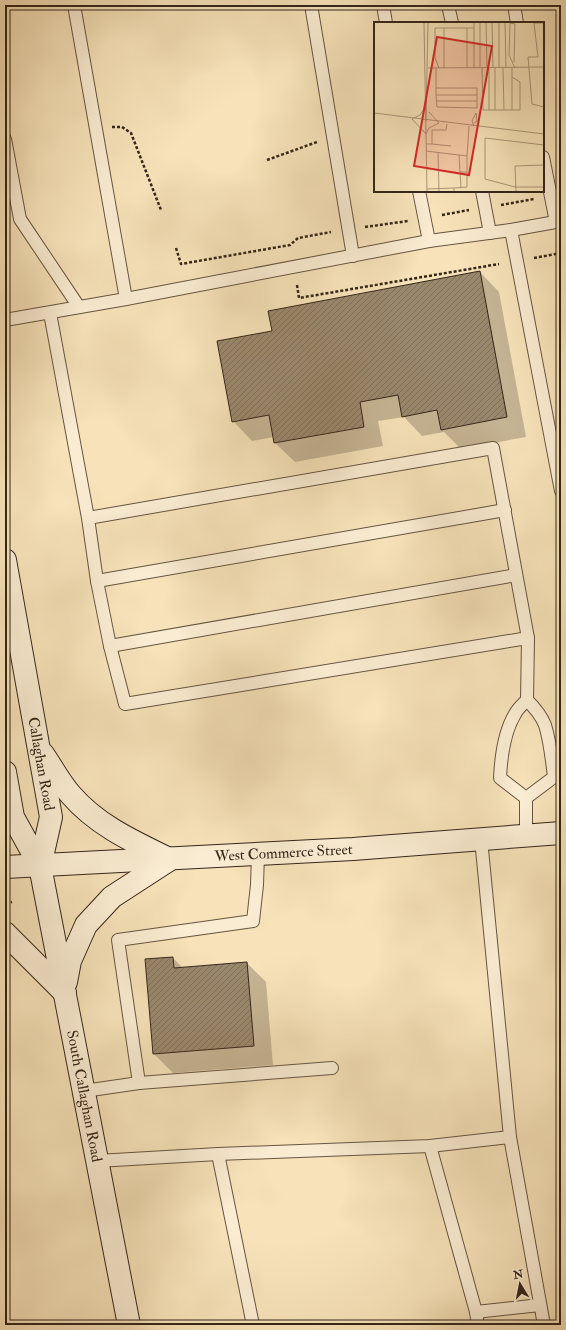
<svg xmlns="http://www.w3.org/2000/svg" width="566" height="1330" font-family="'IM FELL Double Pica',serif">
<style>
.shadow{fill:#0003}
.building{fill:url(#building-hatch);stroke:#35261a}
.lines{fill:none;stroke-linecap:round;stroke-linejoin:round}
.service-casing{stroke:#665542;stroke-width:14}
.secondary-casing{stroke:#35261a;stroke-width:24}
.path{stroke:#35261a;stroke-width:2.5;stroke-dasharray:3 2;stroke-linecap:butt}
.service{stroke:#faecd2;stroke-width:12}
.secondary{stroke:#faecd2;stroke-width:22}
.labels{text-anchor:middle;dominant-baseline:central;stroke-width:3;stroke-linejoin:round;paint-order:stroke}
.street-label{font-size:15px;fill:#35261a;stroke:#faecd2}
.inset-road{fill:none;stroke:#a99779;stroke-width:1}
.view{fill:#d62828;fill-opacity:0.15;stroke:#d62828;stroke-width:2}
.inset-edge{fill:none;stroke:#35261a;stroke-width:2}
</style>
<defs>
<pattern id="building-hatch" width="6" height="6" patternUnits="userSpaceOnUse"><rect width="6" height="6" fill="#9a886d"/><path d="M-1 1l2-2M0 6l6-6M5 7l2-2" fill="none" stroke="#7e6f59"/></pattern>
</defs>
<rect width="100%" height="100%" fill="#f7e2b9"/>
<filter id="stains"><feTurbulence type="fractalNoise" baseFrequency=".005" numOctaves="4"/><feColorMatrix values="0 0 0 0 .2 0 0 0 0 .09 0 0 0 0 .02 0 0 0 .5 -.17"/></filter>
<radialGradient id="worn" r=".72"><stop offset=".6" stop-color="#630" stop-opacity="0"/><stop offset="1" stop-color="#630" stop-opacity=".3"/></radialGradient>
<g class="shadow">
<polygon points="480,272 499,292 526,437 461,449 444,432 422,436 404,417 378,421 383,446 295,462 275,443 274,437 252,441 233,421 273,332"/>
<polygon points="173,958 183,968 247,963 266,982 273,1065 173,1073 154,1054 147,960"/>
</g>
<g class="building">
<polygon points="480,271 507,417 441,430 437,410 402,417 398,395 360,402 364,427 274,443 269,415 232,422 217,341 272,331 268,311"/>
<polygon points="173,957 174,968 247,962 254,1046 153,1054 145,959"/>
</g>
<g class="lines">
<g class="service-casing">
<g id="service">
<polyline points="74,5 126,299"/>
<polyline points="311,5 353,256"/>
<polyline points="383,5 386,23"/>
<polyline points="448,5 452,23"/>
<polyline points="514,5 517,23"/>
<polyline points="5,139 20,219 79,307"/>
<polyline points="543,157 556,222"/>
<polyline points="419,191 429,241"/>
<polyline points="482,191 490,233"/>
<polyline points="511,230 561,491"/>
<polyline points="50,313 88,518 97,581 110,646 125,704 528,638 493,448 88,518"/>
<polyline points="5,320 126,299 429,241 511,230 561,221"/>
<polyline points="97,581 505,510"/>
<polyline points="110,646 516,575"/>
<path d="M 527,700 C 534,707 541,715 545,725 C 550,741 552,760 554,777 L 526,798 L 500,778 C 501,757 504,732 515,714 C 518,708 523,704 527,700 Z"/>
<polyline points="527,700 528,638"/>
<polyline points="526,798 526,836"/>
<polyline points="481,839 510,1137"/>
<polyline points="139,1083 332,1068"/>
<polyline points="84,1091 139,1083 118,940 253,921 257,885 258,854"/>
<polyline points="430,1146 476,1312 540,1305"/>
<polyline points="218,1154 253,1325"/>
<polyline points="97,1161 218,1154 430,1146 510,1137 544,1325"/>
<polyline points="476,1312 478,1325"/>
</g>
</g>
<g class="secondary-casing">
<g id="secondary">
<path id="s1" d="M 5,560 L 51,817 L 40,866"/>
<path d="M 43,754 C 52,767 60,783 71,795 C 97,825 132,841 167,858"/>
<path id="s2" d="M 5,772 L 13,817 L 40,866 L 129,1325"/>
<path id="s3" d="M 5,867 L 353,849 L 561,833"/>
<polyline points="5,933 65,993"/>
<polyline points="66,982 70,961 86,925 112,897 169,860"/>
</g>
</g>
<g class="path">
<polyline points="112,127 122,127 131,133 161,210"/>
<polyline points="267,160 317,142"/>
<polyline points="501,205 534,199"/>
<polyline points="442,215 469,210"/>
<polyline points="365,227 408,221"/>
<polyline points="176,248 181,264 290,245 298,238 331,232"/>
<polyline points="534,258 561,253"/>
<polyline points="297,285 299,298 499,264"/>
<polyline points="6,903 12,902"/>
</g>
<use href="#service" class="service"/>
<use href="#secondary" class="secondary"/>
</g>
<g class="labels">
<g class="street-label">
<text stroke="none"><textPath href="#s1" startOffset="207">Callaghan Road</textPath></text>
<text stroke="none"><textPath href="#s3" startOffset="279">West Commerce Street</textPath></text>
<text stroke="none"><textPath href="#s2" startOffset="336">South Callaghan Road</textPath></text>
</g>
</g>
<g transform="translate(374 22)">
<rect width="170" height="170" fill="#f7e2b9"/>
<path class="inset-road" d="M 50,0 L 53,170M 106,0 L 106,46M 112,0 L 113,46M 118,0 L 119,46M 125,0 L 125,46M 131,0 L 132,46M 170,1 L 160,1 L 164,35 L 154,35 L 158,82 L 170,85M 100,6 L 100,45M 140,40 L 141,2 L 136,1 L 135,33 L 141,46M 54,46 L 170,45M 62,46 L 62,73 L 63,85 L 103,86 L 103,66 L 62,66M 65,46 L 61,36 L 61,6 L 100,6 L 100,0M 70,46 L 70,6M 93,46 L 93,6M 108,46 L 109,88 L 138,88 L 138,46M 121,46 L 121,88M 129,46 L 130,88M 138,55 L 146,60 L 146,88 L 138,88M 62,73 L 103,73M 62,79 L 103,79M 50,87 L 46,93 L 38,97 L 52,112 L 55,106 L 65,101 L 55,90M 115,88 L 115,46M 0,91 L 170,112M 52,99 L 54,0M 100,104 L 98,99 L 102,91 L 103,99 L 100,101M 52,122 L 58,122 L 58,108 L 72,108 L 73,102M 58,122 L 77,124M 170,123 L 111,116 L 111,157 L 141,165 L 170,165M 52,129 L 93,134 L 93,165 L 80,166M 64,130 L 65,170M 85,133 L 86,150 L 93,150M 93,134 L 95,104M 86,150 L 87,165M 53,167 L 80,166 L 80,170M 142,170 L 141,144 L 170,143"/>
<path class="view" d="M 63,15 L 118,24 L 95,153 L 40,144 Z"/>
<rect width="170" height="170" class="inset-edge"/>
</g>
<rect width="566" height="1330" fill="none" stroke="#f7e2b9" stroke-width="20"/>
<rect x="6" y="6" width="554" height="1318" fill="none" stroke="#35261a" stroke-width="2"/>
<rect x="10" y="10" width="546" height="1310" fill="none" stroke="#35261a"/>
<g transform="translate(520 1284) rotate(350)" stroke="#faecd2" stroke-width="3" paint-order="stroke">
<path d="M0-3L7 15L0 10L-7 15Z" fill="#35261a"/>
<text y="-6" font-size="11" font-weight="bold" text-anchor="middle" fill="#35261a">N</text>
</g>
<rect width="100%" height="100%" filter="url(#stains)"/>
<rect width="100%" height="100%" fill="url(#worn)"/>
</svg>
